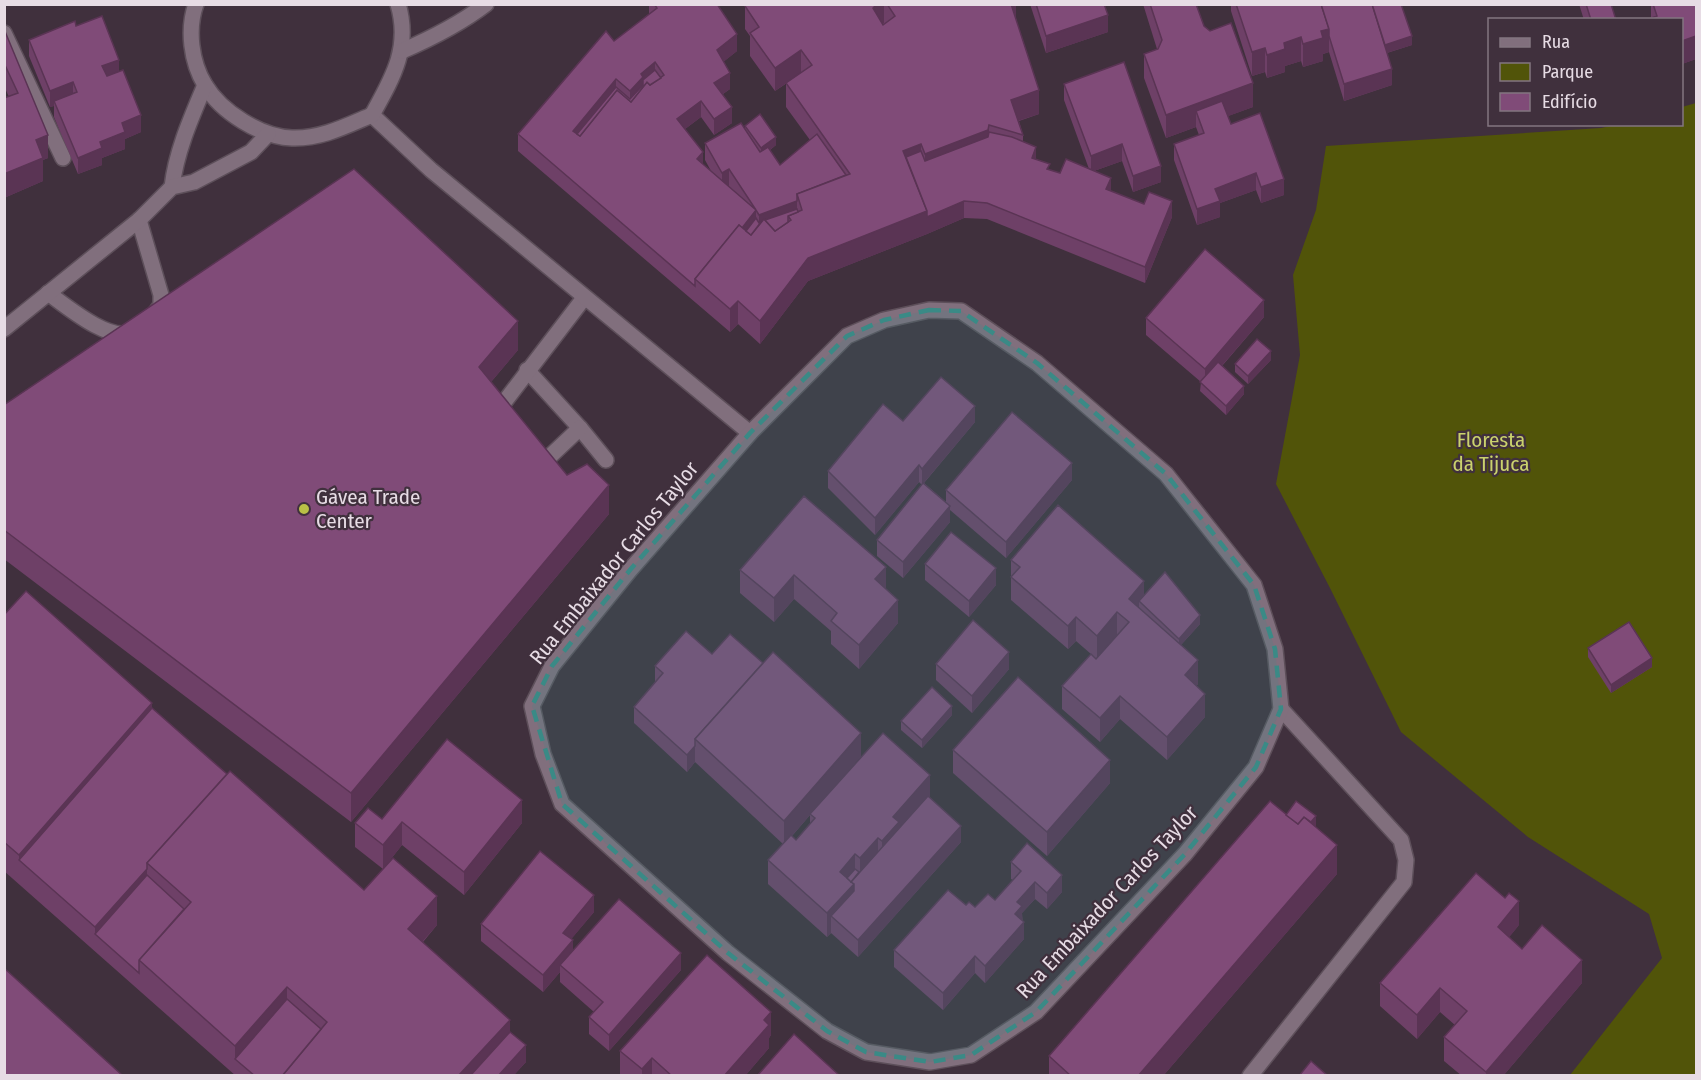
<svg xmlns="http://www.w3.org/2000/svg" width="1701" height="1080" font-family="'Fira Sans Condensed',sans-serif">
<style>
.green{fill:#515409}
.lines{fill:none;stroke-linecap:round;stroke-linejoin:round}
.service-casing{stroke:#5d4f5a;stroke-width:18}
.minor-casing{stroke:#5d4f5a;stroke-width:18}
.tertiary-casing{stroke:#5d4f5a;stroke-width:18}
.service{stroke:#816f7d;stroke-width:15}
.minor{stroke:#816f7d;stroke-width:15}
.tertiary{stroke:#816f7d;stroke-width:15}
.wall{fill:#6e4067;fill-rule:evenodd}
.shaded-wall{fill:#5a3454}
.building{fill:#804b78;stroke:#5a3454;stroke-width:1.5;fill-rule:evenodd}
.marked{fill:#3a8a86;fill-opacity:0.2;stroke:#3a8a86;stroke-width:4.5;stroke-dasharray:12 8;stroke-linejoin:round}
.poi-dot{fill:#b9c046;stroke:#40303d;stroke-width:2}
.labels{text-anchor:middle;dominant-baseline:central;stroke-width:4.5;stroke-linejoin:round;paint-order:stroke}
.park-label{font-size:21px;fill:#cad26d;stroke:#40303d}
.poi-label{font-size:21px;fill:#e7dce5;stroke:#40303d;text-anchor:start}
.street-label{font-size:21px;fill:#e7dce5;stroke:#40303d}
</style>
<rect width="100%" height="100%" fill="#40303d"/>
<polygon class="green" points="1696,103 1696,1075 1570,1075 1662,958 1649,914 1528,837 1401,732 1330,588 1276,484 1300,355 1293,275 1316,210 1326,146 1601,128 1615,125 1682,124 1682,107"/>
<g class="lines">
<g class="service-casing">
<g id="service">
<polyline points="139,220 161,295 161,305 153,316"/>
<path d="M 48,293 C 66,306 110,343 132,332"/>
<polyline points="527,370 580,428 606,460"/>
<polyline points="499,409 584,298"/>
<polyline points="544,462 580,428"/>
<polyline points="1250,1076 1404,882 1406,860 1401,840 1281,709"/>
</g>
</g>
<g class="minor-casing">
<g id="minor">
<polyline points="4,33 63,158"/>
<polyline points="372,115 431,170 750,433"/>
<polygon points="929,310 961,311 1037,363 1166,474 1254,585 1275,649 1281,709 1256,767 1185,854 1036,1012 971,1055 930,1062 866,1052 827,1031 728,953 562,804 543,754 532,706 552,666 630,570 750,433 847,336 884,320"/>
</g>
</g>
<g class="tertiary-casing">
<g id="tertiary">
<path d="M 196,4 C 187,29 191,62 205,85 C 221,112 261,137 292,138 C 321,139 346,126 372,115 C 392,79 411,48 398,4"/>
<path d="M 402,51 C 432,38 460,24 486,4"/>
<path d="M 172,187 C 176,152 191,118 205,85"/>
<polyline points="4,329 139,220 172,187 194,182 251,152 268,134"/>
</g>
</g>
<use href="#service" class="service"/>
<use href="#minor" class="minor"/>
<use href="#tertiary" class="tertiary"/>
</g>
<g class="wall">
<polygon points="649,4 717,4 737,51 723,62 730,89 723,94 732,123 714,135 701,117 685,129 703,164 711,171 705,160 705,143 745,128 745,126 776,145 770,150 780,165 810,140 786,107 786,83 796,77 775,91 750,56 750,36 745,29 745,6 747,4 1016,4 1016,19 1039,114 1019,121 1023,135 1023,142 1036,159 1050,170 1060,173 1089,169 1064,100 1064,84 1161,182 1133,192 1122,161 1094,171 1111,191 1172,217 1145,283 987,219 964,218 927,234 808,281 760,344 738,324 730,332 518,151 518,134 614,41 649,14"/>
<polygon points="1030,4 1104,4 1108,32 1046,53"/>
<polygon points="1143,4 1196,4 1204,26 1253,107 1228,116 1231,124 1284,195 1261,203 1256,190 1220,203 1220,217 1197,225 1174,160 1174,144 1199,135 1196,127 1166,138 1144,78 1144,54 1157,49"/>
<polygon points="1231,4 1401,4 1412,45 1387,53 1392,85 1344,101 1329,52 1323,54 1323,61 1303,67 1301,61 1285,66 1285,72 1267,78 1265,72 1252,76 1231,11"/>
<polygon points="1579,4 1611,4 1616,20 1584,20"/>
<polygon points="1651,4 1696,4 1696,59 1682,64 1682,20 1651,18"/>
<polygon points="76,26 119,71 141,132 125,139 125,149 102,158 102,165 78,174 54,117 54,106 50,107 29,56 29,40"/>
<polygon points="4,29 48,158 43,160 43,181 4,198 4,98 9,97 4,86"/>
<polygon points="1264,317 1222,366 1244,394 1226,415 1200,391 1201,382 1146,335 1146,318"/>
<polygon points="518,350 491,382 567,475 609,514 351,822 4,559 4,405"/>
<polygon points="1271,360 1248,384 1235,372 1235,364"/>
<polygon points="903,421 975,422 924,483 946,502 946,490 1072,480 1006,558 950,510 950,522 903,578 877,556 877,540 922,485 919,482 875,535 828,488 828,471"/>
<polygon points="804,496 898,623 859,669 831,644 831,631 794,599 774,622 740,593 740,570"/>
<polygon points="1011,560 1144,596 1200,624 1181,645 1198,684 1196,686 1205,717 1167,760 1120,719 1100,742 1062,709 1062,686 1091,654 1076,641 1068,649 1011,600"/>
<polygon points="925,564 996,585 969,617 925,580"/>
<polygon points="4,615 152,708 227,774 364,890 437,925 423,942 510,1032 526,1062 513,1076 236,1076 4,871"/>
<polygon points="1588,648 1652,667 1611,693 1588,657"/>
<path d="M 712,654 L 861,756 L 824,799 L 930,798 L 961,842 L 858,957 L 831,933 L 827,937 L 768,884 L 768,860 L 783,844 L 695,762 L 687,772 L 634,723 L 634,707 L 655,683 L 655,666 ZM 810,815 L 810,824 L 796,840 L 792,836 Z"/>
<polygon points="936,664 1009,669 972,713 936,680"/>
<polygon points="952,715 922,748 901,730 901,721"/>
<polygon points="953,750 1110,783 1047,856 953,773"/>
<polygon points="1286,815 1316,825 1315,826 1337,874 1163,1076 1049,1076 1049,1056"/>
<polygon points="382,819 522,823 464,895 402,845 383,869 355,847 355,823"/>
<polygon points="1011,862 1062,892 1047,909 1035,899 1022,913 1024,939 985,983 975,973 943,1010 894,967 894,950 975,907 995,900 1013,880 1011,879"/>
<polygon points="594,912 571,939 573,951 681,970 609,1051 589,1034 589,1017 594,1012 560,982 560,972 543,992 481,941 481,924"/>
<polygon points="1519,925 1509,937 1522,949 1582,983 1503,1076 1462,1076 1444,1061 1444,1037 1455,1025 1440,1012 1417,1039 1380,1006 1380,983"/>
<polygon points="771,1035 769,1038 769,1048 745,1076 621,1076 620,1075 620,1051"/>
</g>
<g class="shaded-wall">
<polygon points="877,4 884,4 884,23 873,31 873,8"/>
<polygon points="1009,4 1016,4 1016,20"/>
<polygon points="1108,15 1108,32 1046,53 1046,36"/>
<polygon points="1329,29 1329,52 1323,54 1323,61 1303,67 1303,44 1321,31"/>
<polygon points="737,34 737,51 717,67 717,50"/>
<polygon points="1412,36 1412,45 1383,54 1383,46"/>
<polygon points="1696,36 1696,59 1682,64 1682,41"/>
<polygon points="1301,37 1301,61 1285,66 1285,72 1267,78 1267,55 1284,43"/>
<polygon points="1265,48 1265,72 1252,76 1252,52"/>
<polygon points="801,50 801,73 775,91 775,68"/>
<polygon points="119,60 119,76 102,83 102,66"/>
<polygon points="655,62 655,79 630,107 630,91 641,74"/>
<polygon points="1392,69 1392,85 1344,101 1344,84"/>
<polygon points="730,73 730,89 714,100 714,83"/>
<polygon points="616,79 616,96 578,142 573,131"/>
<polygon points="73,82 73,98 54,101 54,106 50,107 50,91"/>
<polygon points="1253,83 1253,107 1201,126 1196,111 1196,127 1166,138 1166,115"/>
<polygon points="1039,90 1039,114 1011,123 1011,100"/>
<polygon points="701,101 701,117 677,135 677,119"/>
<polygon points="732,107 732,123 714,135 714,119"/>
<polygon points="141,115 141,132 125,139 125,149 102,158 102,165 78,174 78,158 100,142 122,123"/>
<polygon points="989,125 989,148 925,178 925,154"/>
<polygon points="48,135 48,158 43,160 43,181 4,198 4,174 36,140"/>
<polygon points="776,137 776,145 761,157 761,148"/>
<polygon points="921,144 921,168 909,172 903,151"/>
<polygon points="1122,144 1122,161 1091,172 1091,156"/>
<polygon points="1036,147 1036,163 1032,158"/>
<polygon points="703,152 703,168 697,159"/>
<polygon points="1161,166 1161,182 1133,192 1133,176"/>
<polygon points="729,169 729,186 722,190 722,173"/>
<polygon points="1256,173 1256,190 1220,203 1220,217 1197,225 1197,209 1215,189"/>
<polygon points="1111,178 1111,194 1106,189"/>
<polygon points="1284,179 1284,195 1261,203 1261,187"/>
<polygon points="797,201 797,217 788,216 759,232 759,215"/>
<polygon points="964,201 964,218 927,234 927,217"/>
<polygon points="1172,201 1172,217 1145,283 1145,267"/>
<polygon points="756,210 756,227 698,282"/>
<polygon points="927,211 927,234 808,281 760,344 760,321 808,258"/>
<polygon points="1264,300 1264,317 1205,385 1205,369"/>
<polygon points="738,301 738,324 730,332 730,309"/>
<polygon points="518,321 518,350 479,396 479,367"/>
<polygon points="1271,351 1271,360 1248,384 1248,376"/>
<polygon points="1244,386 1244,394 1226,415 1226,406"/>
<polygon points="975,406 975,422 922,485 922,469"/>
<polygon points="1072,463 1072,480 1006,558 1006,542"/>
<polygon points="919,465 919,482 875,535 875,518"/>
<polygon points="609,485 609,514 351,822 351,793"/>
<polygon points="950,506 950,522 903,578 903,562"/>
<polygon points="886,567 886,590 875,579"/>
<polygon points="996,568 996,585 969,617 969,601"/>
<polygon points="794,575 794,599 774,622 774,598"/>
<polygon points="1144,581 1144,604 1139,601 1139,610 1129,599"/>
<polygon points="898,600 898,623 859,669 859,645"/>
<polygon points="1117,612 1117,636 1097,659 1097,636"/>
<polygon points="1200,615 1200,624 1179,647 1179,639"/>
<polygon points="1076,617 1076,641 1068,649 1068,626"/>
<polygon points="1009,652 1009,669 972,713 972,696"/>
<polygon points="1652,658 1652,667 1611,693 1611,685"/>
<polygon points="1198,660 1198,684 1185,699 1185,675"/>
<polygon points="1205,694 1205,717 1167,760 1167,737"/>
<polygon points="1120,696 1120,719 1100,742 1100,718"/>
<polygon points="152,703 152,732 19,860 19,855"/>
<polygon points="952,706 952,715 922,748 922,740"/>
<polygon points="861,733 861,756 784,845 784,821"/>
<polygon points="695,746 695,762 687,772 687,755"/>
<polygon points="1110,760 1110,783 1047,856 1047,832"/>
<polygon points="930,775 930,798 899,845 831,916 831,933 827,937 827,913 854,884 860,880 860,858 878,838 878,860 882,856 882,841 893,817"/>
<polygon points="522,800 522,823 464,895 464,872"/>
<polygon points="1316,816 1316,825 1303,841 1303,832"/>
<polygon points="402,822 402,845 383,869 383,845"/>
<polygon points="961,826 961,842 858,957 858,940"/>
<polygon points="1337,845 1337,874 1163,1076 1138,1076"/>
<polygon points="855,854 855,878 844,890 840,872"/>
<polygon points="147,869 147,892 95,934 95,927"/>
<polygon points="1062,875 1062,892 1047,909 1047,893"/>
<polygon points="1035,882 1035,899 1022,913 1022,923 1015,914 1017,902"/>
<polygon points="594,895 594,912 563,949 563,933"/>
<polygon points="437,896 437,925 408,958 408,929"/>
<polygon points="1519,901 1519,925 1498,951 1498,927"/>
<polygon points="1024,922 1024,939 985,983 985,966"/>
<polygon points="573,940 573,957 560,965 560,972 543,992 543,975"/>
<polygon points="681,953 681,970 609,1051 609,1035"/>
<polygon points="975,956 975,973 943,1010 943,993"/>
<polygon points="1582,960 1582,983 1503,1076 1486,1076 1486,1072"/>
<polygon points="287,987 287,1016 235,1059 235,1046"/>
<polygon points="1440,988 1440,1012 1417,1039 1417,1015"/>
<polygon points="771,1012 771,1035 769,1038 769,1048 745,1076 724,1076 764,1020"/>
<polygon points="510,1020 510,1049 485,1076 458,1076"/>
<polygon points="526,1045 526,1062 513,1076 498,1076"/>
<polygon points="652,1058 652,1076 642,1076 642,1069"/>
</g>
<g class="building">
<path d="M 654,4 L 717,4 L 737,34 L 717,50 L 730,73 L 714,83 L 732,107 L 714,119 L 701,101 L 677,119 L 703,152 L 697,159 L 756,210 L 729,169 L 722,173 L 705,143 L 741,123 L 760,152 L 768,147 L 780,165 L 817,134 L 846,175 L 797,194 L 797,201 L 759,215 L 756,210 L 742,228 L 739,225 L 695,279 L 695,286 L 518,134 L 606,31 L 614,41 L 657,8 ZM 655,62 L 664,75 L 650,85 L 647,82 L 631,102 L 617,90 L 580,136 L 573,131 L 616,79 L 630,91 L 643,77 L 641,74 Z"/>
<polygon points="747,4 877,4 873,8 883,25 895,16 887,4 1011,4 1039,90 1011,100 1023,135 989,125 988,130 925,154 921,144 903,151 927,211 808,258 760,321 738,301 730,309 695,279 739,225 751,235 764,219 775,231 791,220 788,216 802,210 797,194 850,174 786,83 812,65 801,50 775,68 750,33 759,27 745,6"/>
<polygon points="1036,4 1104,4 1108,15 1046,36"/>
<polygon points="1150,4 1196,4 1204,26 1210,31 1231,23 1253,83 1166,115 1144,54 1158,49 1162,40"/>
<polygon points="1236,4 1321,4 1329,29 1321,31 1323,38 1303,44 1301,37 1284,43 1285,49 1267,55 1265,48 1252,52"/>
<polygon points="1321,4 1372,4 1392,69 1344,84 1329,36 1329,29"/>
<polygon points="1372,4 1401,4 1412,36 1385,45"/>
<polygon points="1586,4 1611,4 1616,20 1591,20"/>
<polygon points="1653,4 1696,4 1696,36 1682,41 1682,20 1646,20 1657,16"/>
<polygon points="102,16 119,60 102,66 107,76 123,70 141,115 122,123 125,132 100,142 102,148 78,158 54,101 77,92 73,82 50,91 29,40 75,21 76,26"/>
<polygon points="4,29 48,135 36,140 43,158 4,174 4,98 18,93 4,63"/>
<polygon points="1124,62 1161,166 1133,176 1122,144 1091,156 1064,84"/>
<polygon points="655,70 661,78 650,85 647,82 631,102 617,90 580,136 577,134 616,87 630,99 643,85 643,80"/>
<polygon points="1222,101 1231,124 1260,113 1284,179 1261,187 1256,173 1215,189 1220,201 1197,209 1174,144 1204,133 1196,111"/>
<polygon points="760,114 776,137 761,148 745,126"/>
<polygon points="989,132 1012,137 1036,147 1032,158 1050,164 1047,169 1060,173 1066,159 1111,178 1106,189 1144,204 1149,192 1172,201 1145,267 987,203 964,201 927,217 927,211 906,157 921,151 925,161 988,137"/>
<polygon points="354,169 518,321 479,367 567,475 587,464 609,485 351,793 4,530 4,405"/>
<polygon points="797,209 798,212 788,216 788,222 775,231 765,220"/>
<polygon points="756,218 759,223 761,222 751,235 746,231"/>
<polygon points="1205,249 1264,300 1205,369 1146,318"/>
<polygon points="1257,339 1271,351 1248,376 1235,364"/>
<polygon points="1218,362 1244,386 1226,406 1200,382"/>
<polygon points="941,377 975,406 922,469 919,465 875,518 828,471 883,404 903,421"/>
<polygon points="1012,412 1072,463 1006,542 946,490"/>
<polygon points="923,483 950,506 903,562 877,540"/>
<polygon points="804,496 886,567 875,579 898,600 859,645 831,621 837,613 794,575 774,598 740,570"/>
<polygon points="1058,505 1144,581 1129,599 1198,660 1185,675 1205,694 1167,737 1120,696 1100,718 1062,686 1091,654 1096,659 1129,622 1117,612 1097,636 1076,617 1068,626 1011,577 1020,567 1011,560"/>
<polygon points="951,532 996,568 969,601 925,564"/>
<polygon points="1165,572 1200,615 1179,639 1139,601"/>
<polygon points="26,591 152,703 19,855 4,842 4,615"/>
<polygon points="973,620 1009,652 972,696 936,664"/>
<polygon points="1629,622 1652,658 1611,685 1588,648"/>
<polygon points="686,631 712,654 730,634 763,663 695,739 695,746 687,755 634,707 663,673 655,666"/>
<polygon points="773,652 861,733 784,821 695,739"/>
<polygon points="1018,677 1110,760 1047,832 953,750"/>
<polygon points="932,687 952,706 922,740 901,721"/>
<polygon points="152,708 227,774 147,863 147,869 95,927 19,860"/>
<polygon points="883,733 930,775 893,817 899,822 882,841 878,838 860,858 855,854 840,872 854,884 827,913 768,860 791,835 796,840 815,818 810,814"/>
<polygon points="447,739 522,800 464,872 402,822 383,845 355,823 368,808 382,819"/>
<polygon points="230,771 364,890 393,858 437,896 408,929 510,1020 458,1076 282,1076 327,1022 287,987 235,1046 139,960 191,902 147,863"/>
<polygon points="928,796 961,826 858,940 831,916 854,891 854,884 851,882"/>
<polygon points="1270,801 1298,824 1304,817 1337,845 1138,1076 1071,1076 1049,1056"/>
<polygon points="1296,801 1316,816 1311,822 1304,817 1298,824 1286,815"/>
<polygon points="1027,843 1062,875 1047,893 1035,882 1017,902 1022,906 1015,914 1024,922 985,966 975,956 943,993 894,950 948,890 966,905 969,902 975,907 988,894 995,900 1021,871 1011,862"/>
<polygon points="540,851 594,895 563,933 573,940 543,975 481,924"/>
<polygon points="855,869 859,872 851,882 847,878"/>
<polygon points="1476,873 1505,898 1509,893 1519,901 1498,927 1522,949 1542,925 1582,960 1486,1072 1444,1037 1467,1011 1440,988 1417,1015 1380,983"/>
<polygon points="147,875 184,909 139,960 139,973 95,934"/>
<polygon points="619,899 681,953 609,1035 589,1017 603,1002 560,965"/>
<polygon points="707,955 771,1012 764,1020 769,1025 724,1076 672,1076 652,1058 642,1069 620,1051"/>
<polygon points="4,968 123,1076 4,1076"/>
<polygon points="287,999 321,1029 282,1076 255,1076 235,1059"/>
<polygon points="510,1032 526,1045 498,1076 470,1076"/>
<polygon points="794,1034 840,1076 757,1076"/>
<polygon points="1311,1061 1328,1076 1299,1076"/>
</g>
<path class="marked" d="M 929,310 L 961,311 L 1037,363 L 1166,474 L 1254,585 L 1275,649 L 1281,709 L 1256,767 L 1185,854 L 1036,1012 L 971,1055 L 930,1062 L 866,1052 L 827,1031 L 728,953 L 562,804 L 532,706 L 552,666 L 630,570 L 750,433 L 847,336 L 884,320 Z"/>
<circle class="poi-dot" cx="304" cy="509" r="6"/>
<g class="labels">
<g class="park-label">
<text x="1491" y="440">Floresta<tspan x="1491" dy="24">da Tijuca</tspan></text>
</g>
<g class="poi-label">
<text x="316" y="497">Gávea Trade<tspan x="316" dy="24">Center</tspan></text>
</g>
<g class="street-label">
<text transform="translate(614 563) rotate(-51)">Rua Embaixador Carlos Taylor</text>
<text transform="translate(1107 902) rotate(-47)">Rua Embaixador Carlos Taylor</text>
</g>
</g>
<rect width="1701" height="1080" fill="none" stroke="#e7dce5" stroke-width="12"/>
<rect x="1488" y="18" width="195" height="108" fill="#40303d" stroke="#837580" stroke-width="1.5"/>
<rect x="1500" y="38" width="30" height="9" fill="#816f7d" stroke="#837580" stroke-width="1.5"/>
<text x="1542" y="48" font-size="18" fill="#e7dce5">Rua</text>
<rect x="1500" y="63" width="30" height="18" fill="#515409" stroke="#837580" stroke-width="1.5"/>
<text x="1542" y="78" font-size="18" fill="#e7dce5">Parque</text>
<rect x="1500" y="93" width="30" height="18" fill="#804b78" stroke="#837580" stroke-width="1.5"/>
<text x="1542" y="108" font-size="18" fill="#e7dce5">Edifício</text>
</svg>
